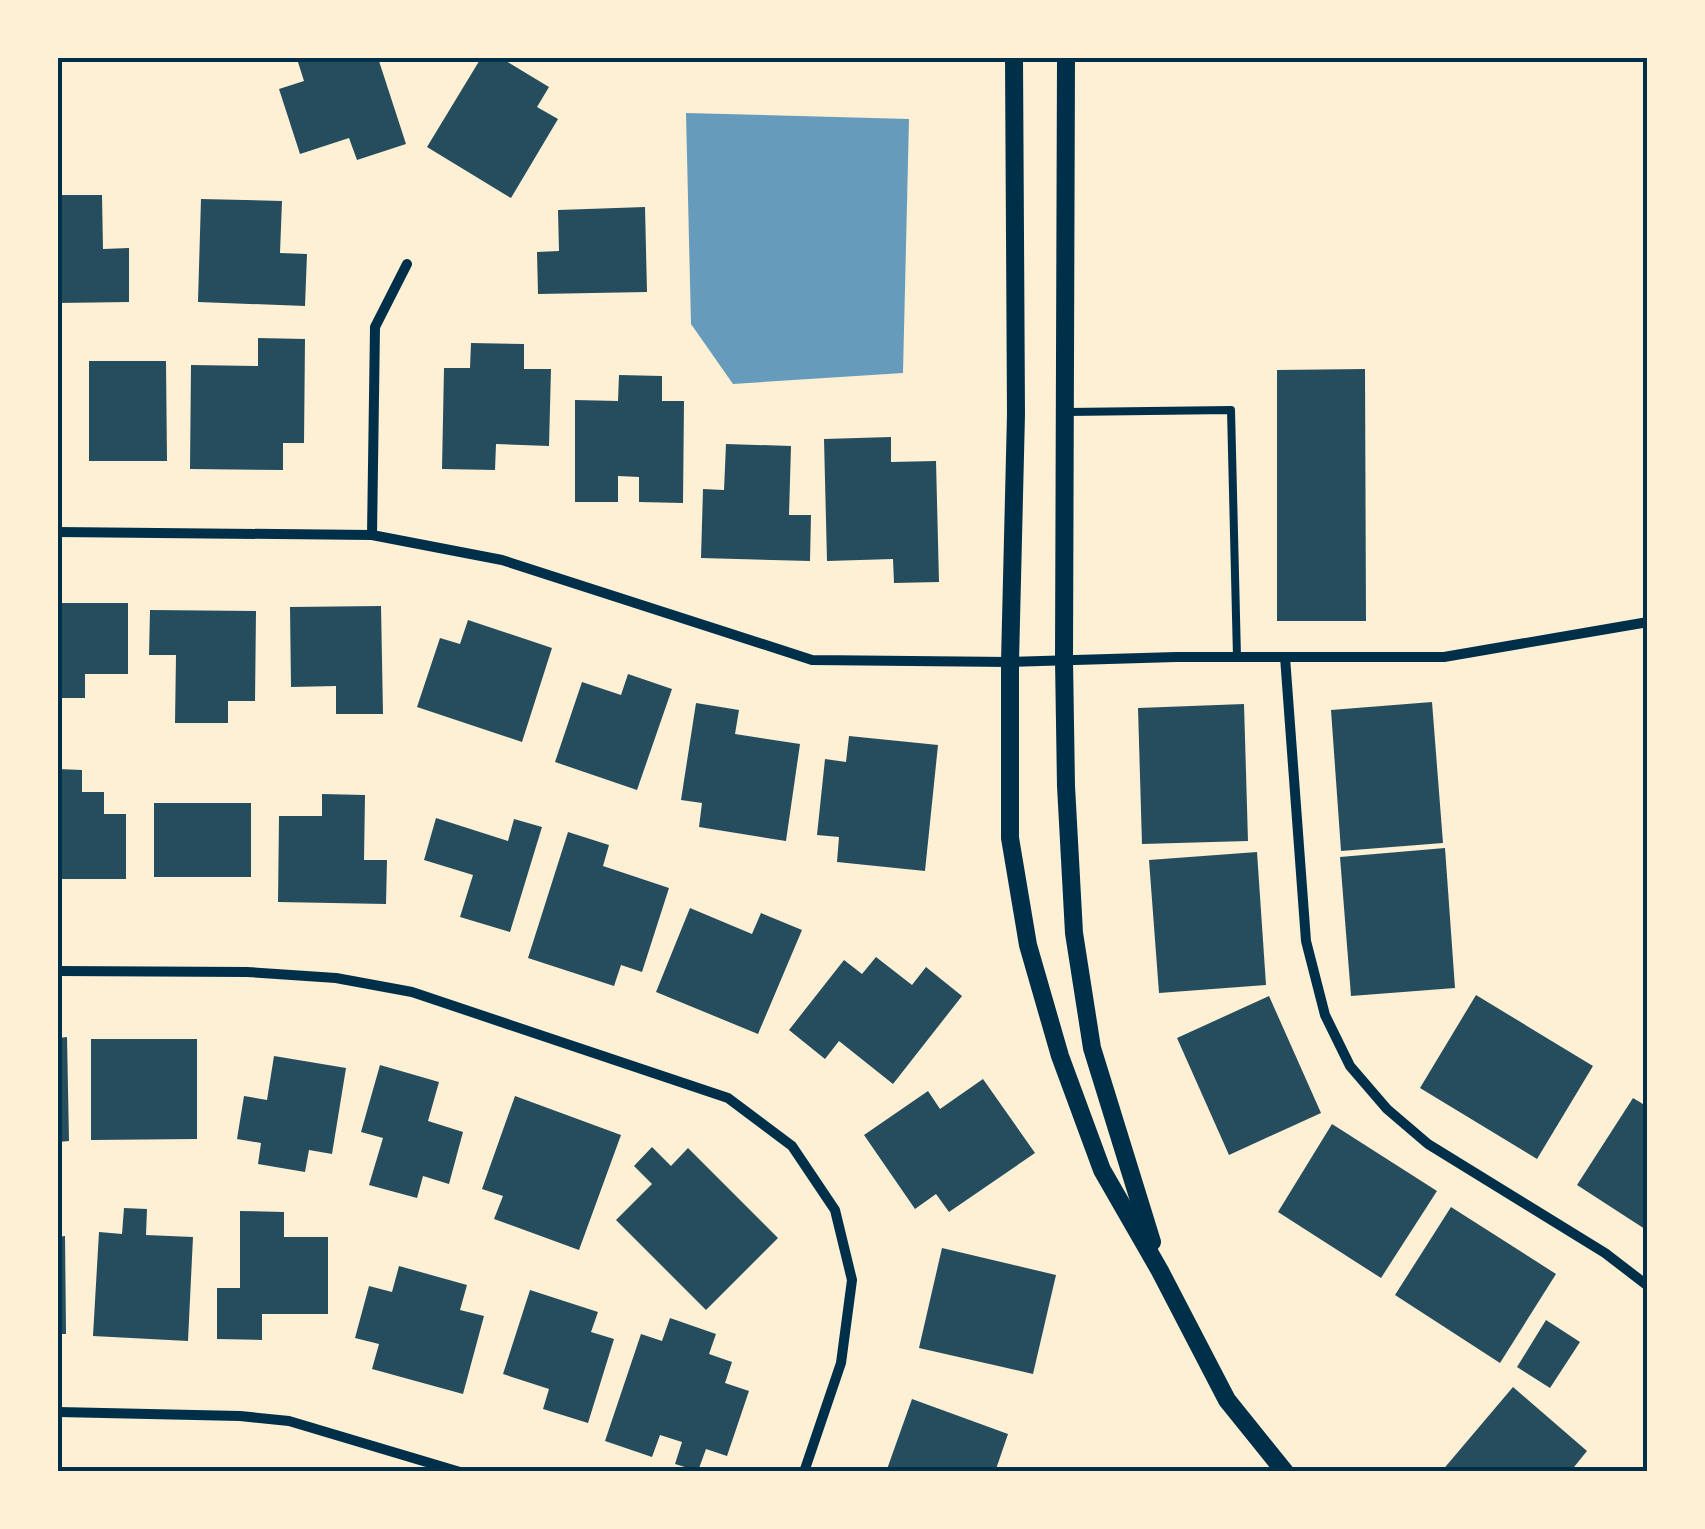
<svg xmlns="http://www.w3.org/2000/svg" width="1705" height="1529" font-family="'Open Sans',sans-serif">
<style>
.water{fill:#669bbc}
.building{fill:#264d5e}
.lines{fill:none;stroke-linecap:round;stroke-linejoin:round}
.service{stroke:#003049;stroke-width:8}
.minor{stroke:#003049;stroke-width:10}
.tertiary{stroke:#003049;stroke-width:18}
.neatline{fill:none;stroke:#003049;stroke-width:4}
</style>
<rect width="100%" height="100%" fill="#fdf0d5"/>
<polygon class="water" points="686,113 909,119 903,373 733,384 691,324"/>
<g class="building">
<polygon points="302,58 378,58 406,144 357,160 349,138 300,154 279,89 304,81 297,59"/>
<polygon points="481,58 501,58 549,87 537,107 558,119 511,198 427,147"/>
<polygon points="58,195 102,195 103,249 129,248 129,302 58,303"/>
<polygon points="201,199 282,201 280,253 307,254 305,306 198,302"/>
<polygon points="645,207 647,292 538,294 537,252 559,251 558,210"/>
<polygon points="258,338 305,339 304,443 283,443 283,470 190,469 191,365 258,366"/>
<polygon points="471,343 524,344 524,369 551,369 549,446 496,444 495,470 442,469 444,368 470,368"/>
<polygon points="89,361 166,361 167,461 89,461"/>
<polygon points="1365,369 1366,621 1277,621 1277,370"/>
<polygon points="619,375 662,376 662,401 684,401 683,503 639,502 639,477 618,476 618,502 575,502 575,400 618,401"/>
<polygon points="891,437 891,462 936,461 939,582 894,583 893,559 827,561 824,439"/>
<polygon points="726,444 791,446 789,515 811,515 810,561 701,558 703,489 724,490"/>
<polygon points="58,603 128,603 128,674 85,674 85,698 58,698"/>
<polygon points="381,606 383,714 336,714 336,686 291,687 290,607"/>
<polygon points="150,610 256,611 255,701 228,701 228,723 175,723 176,655 149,655"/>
<polygon points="468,620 552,648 522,742 417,707 440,638 460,644"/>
<polygon points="628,674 672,689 637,790 555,762 582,682 621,695"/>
<polygon points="1432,702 1443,843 1341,851 1331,710"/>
<polygon points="696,703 739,710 735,734 800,744 786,841 699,827 702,803 681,800"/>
<polygon points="1244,704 1248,841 1142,844 1138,708"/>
<polygon points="849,736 938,745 925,871 837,862 839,837 817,835 825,759 846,762"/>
<polygon points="58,769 82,770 82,792 104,792 104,814 126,814 126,879 58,879"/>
<polygon points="322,794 365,795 364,860 387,860 386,904 278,902 279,816 322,816"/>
<rect x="154" y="803" width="97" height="74"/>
<polygon points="436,818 508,841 514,819 542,827 510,932 460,917 473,875 424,860"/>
<polygon points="568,832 609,845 603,866 669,888 642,972 621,965 614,986 528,958"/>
<polygon points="1445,848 1455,988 1351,996 1340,857"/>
<polygon points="1257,852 1266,985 1159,993 1149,860"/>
<polygon points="690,908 752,934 761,913 802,930 758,1034 656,992"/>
<polygon points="876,957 912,985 926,967 962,996 893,1084 839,1041 825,1059 789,1030 844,960 862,974"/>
<polygon points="1476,995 1593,1066 1537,1159 1420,1088"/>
<polygon points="1269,996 1321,1113 1229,1155 1177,1038"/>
<polygon points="67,1037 69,1141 58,1142 58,1038"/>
<polygon points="91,1039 197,1039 197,1139 91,1140"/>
<polygon points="274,1056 346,1068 332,1154 309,1150 305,1172 258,1164 261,1143 237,1139 244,1096 267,1100"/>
<polygon points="380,1065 439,1082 428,1121 463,1132 449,1184 423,1176 417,1198 369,1185 383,1138 361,1132"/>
<polygon points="983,1079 1035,1153 949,1212 936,1194 915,1209 864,1135 928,1091 940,1109"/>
<polygon points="515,1096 621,1135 579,1250 494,1219 503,1196 482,1189"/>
<polygon points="1633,1098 1648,1107 1648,1231 1577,1185"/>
<polygon points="1332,1124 1437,1191 1381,1278 1278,1212"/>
<polygon points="652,1147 671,1166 688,1148 778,1238 706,1310 616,1220 652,1184 634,1166"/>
<polygon points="1451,1207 1556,1274 1500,1363 1395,1295"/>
<polygon points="124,1208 147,1209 146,1235 193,1237 188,1341 93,1336 99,1232 122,1234"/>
<polygon points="240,1211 284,1212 284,1237 328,1237 328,1314 262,1314 262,1340 217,1339 217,1288 240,1288"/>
<polygon points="65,1236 66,1334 58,1334 58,1237"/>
<polygon points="942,1248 1056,1275 1033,1374 919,1348"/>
<polygon points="399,1266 467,1285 460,1310 484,1316 463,1394 372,1369 379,1344 355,1338 369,1286 392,1292"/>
<polygon points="530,1290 598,1312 591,1332 614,1339 588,1423 543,1409 549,1389 503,1374"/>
<polygon points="670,1318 716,1334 709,1354 732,1362 725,1383 749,1391 727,1456 706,1449 698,1471 675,1464 682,1442 660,1435 652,1457 605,1441 641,1334 662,1341"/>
<polygon points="1546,1320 1580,1342 1550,1388 1517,1367"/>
<polygon points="1513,1387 1587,1451 1570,1472 1441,1472"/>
<polygon points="912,1399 1008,1434 995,1472 886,1472"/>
</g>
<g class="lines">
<polyline class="service" points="1067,412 1231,410 1237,657"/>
<g class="minor">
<polyline points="58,532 372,535 502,560 812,660 1010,662 1176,657 1444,657 1648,622"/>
<polyline points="372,535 375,327 407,264"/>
<polyline points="1285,657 1306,941 1325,1015 1350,1066 1387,1109 1428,1144 1605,1253 1648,1286"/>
<polyline points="58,971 247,972 336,978 412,992 728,1098 792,1146 835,1210 852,1280 841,1363 804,1472"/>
<polyline points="58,1412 240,1416 289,1421 460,1472"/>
</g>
<g class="tertiary">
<polyline points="1014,58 1016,414 1010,662 1010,838 1028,945 1060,1056 1102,1170 1160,1271 1227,1400 1285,1472"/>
<polyline points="1066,58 1064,660 1066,786 1074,933 1092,1048 1152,1242"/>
</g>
</g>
<rect width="1705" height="1529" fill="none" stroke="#fdf0d5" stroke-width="120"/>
<rect x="60" y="60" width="1585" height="1409" class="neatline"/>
</svg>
